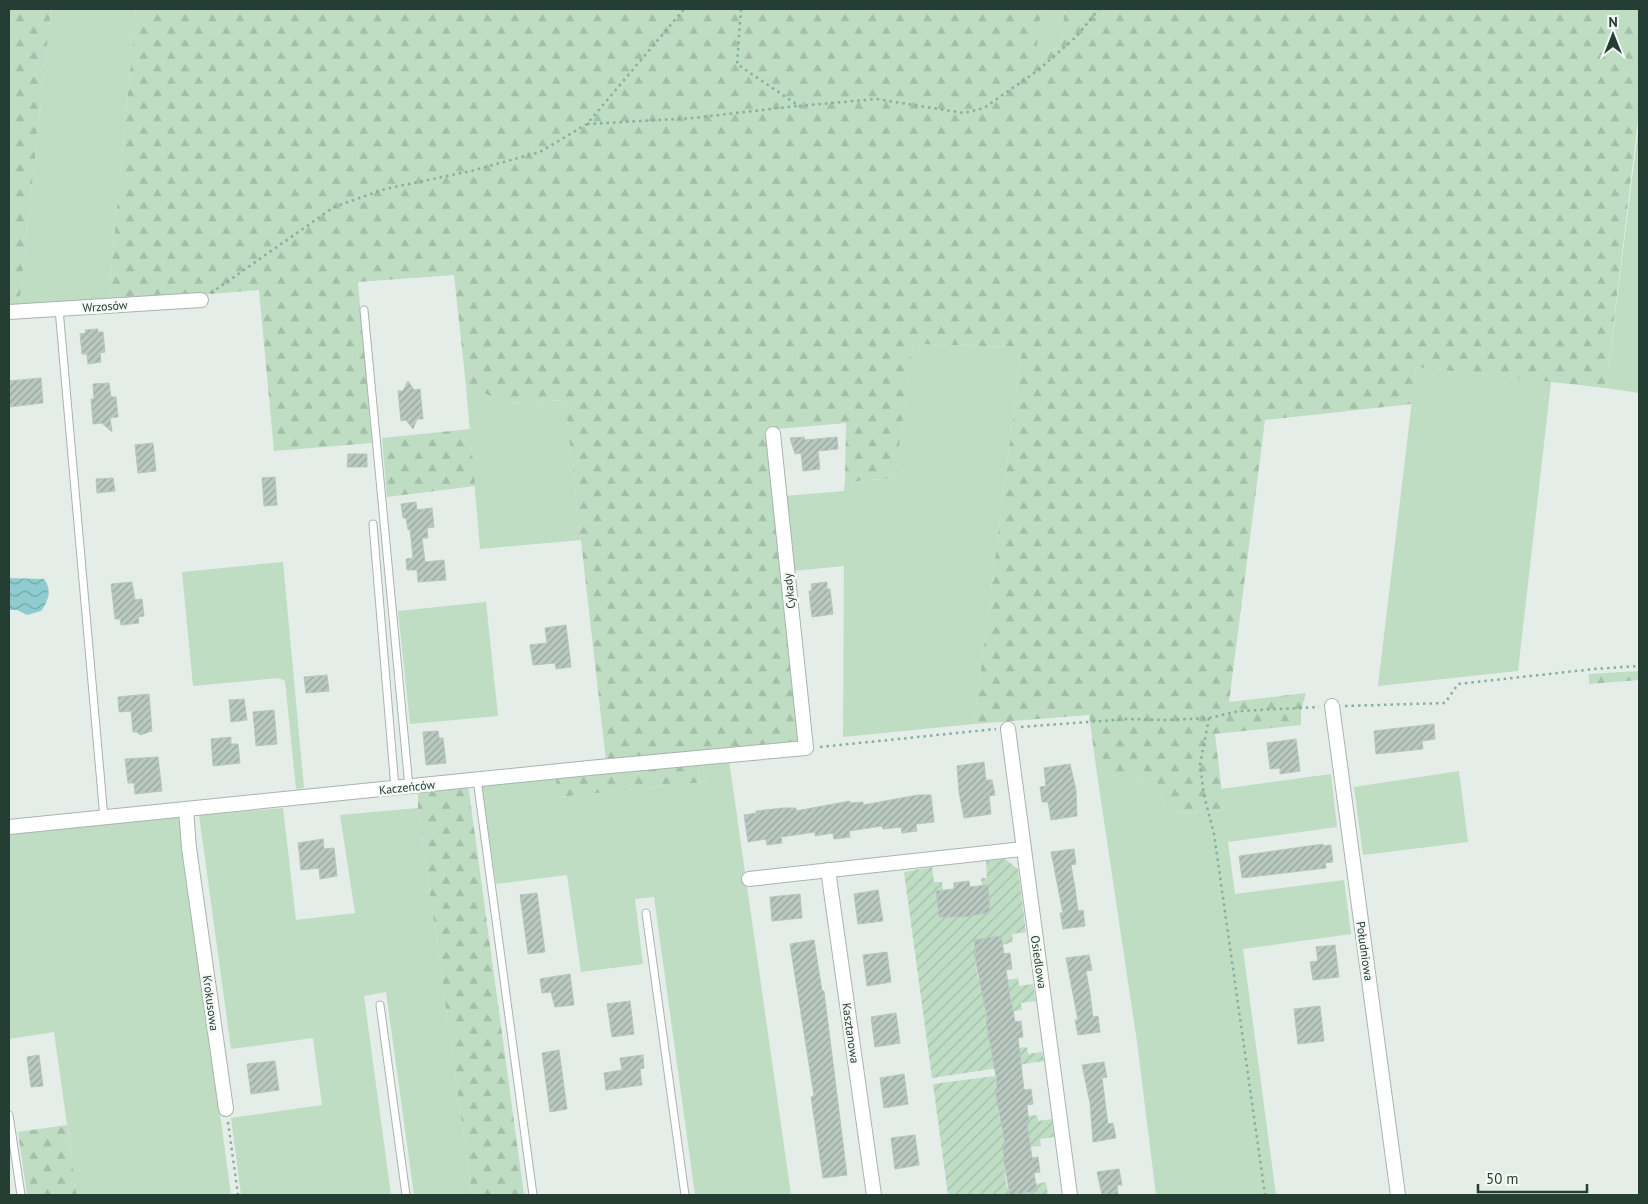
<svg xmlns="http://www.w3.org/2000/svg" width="1648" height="1204" font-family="'PT Sans',sans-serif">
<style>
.grass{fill:#beddc3}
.forest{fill:url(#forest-firs)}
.garden{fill:url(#garden-furrows)}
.water{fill:url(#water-waves)}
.building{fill:url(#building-hatch);stroke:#b7c7be}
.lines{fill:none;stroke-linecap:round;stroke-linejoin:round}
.lane-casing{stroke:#a7b5ae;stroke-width:9}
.street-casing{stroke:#a7b5ae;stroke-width:16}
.path{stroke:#86b09e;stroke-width:2.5;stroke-dasharray:2.5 4;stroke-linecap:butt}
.lane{stroke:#fff;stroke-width:7}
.street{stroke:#fff;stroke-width:14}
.labels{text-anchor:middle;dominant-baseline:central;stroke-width:5;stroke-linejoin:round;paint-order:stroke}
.street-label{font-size:12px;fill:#243e34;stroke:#f5faf7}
</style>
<defs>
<pattern id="forest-firs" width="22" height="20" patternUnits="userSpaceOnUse" patternTransform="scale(1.25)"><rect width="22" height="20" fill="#beddc3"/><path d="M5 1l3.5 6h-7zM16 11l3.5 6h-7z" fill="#a3bfa8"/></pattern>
<pattern id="garden-furrows" width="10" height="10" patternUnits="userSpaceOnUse" patternTransform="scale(1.25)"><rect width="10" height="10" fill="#beddc3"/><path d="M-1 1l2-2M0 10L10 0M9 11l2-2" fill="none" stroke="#a3bfa8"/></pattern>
<pattern id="water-waves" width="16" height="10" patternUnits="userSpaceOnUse" patternTransform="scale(1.25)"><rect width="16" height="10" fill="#8fccd0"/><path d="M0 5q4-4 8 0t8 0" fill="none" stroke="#75a7aa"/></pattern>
<pattern id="building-hatch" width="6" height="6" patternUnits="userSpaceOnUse" patternTransform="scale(1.25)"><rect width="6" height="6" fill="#b9c8c1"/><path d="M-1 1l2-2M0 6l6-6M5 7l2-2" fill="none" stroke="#96a49e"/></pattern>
</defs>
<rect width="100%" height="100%" fill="#e4ede8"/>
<g class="grass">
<polygon points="51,9 136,9 108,302 19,306"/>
<polygon points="1041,9 1065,9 1060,44 1034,66"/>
<polygon points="1639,123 1639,393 1606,388"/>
<polygon points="913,344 1022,347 974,724 843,737 844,566 793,571 784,496 844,491 845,482 895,478"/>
<polygon points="1416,367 1551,382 1518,671 1378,686"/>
<polygon points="466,386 509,403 565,400 581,540 480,549"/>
<polygon points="283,562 304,788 296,789 285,681 279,678 193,686 182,572"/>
<polygon points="486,602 498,716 410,724 398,611"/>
<polygon points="729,760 791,1195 695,1195 654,897 635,899 643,964 581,972 567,875 496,884 481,783 555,774 558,797 705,782 702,762"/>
<polygon points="1459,771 1468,842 1363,855 1354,787"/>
<polygon points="1097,774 1156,779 1167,812 1208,813 1224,810 1221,789 1331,774 1337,827 1228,842 1235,894 1344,880 1351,934 1243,949 1276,1195 1156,1195 1137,1042"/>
<polygon points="283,808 296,920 355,913 340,815 418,808 472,1195 414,1195 386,992 364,996 391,1195 241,1195 231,1118 322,1105 313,1038 231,1049 199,815"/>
<polygon points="180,817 231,1195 77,1195 54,1032 9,1039 9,832"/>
</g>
<g class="forest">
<polygon points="9,9 51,9 19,306 9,306"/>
<polygon points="136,9 1041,9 1035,65 1060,44 1065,9 1639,9 1639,111 1606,388 1416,367 1412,404 1265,420 1229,702 1306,693 1301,711 1301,725 1215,734 1224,810 1208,813 1167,812 1156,779 1097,774 1089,715 974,724 1022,347 913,344 895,478 845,482 846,423 766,430 801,741 606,761 565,400 509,403 466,386 454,275 358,282 372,443 274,451 259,290 108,302"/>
<polygon points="470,429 475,486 387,497 382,438"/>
<polygon points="1639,671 1639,680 1589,684 1589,674"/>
<polygon points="702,762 705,782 558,797 555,774"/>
<polygon points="468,784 524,1195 472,1195 418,808 418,792"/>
<polygon points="67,1125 77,1195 27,1195 18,1132"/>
</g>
<g class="garden">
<polygon points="1005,859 1018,869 1026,932 1012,934 1013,942 974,953 978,979 980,979 982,992 1008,988 1007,980 1018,978 1019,986 1033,984 1036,1001 1021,1003 1022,1010 1013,1011 1012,1004 986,1008 990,1047 1020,1056 1019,1048 1027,1047 1028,1054 1042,1052 1044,1061 932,1078 904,872 932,867 934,882 942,882 943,890 936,891 939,917 978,915 978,913 990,912 988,886 982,886 981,878 987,878 986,861"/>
<polygon points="995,1076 999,1115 1003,1127 1029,1124 1028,1116 1037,1115 1038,1121 1052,1119 1054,1137 1040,1139 1041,1146 1030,1147 1029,1140 1002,1144 1006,1183 1010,1195 1036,1191 1036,1184 1046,1182 1048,1195 948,1195 933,1084"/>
</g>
<path class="water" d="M 9,578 L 44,579 C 52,589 49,601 41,611 L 27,615 L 17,610 L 9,610 Z"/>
<g class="building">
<polygon points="98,329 98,332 103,332 105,352 100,353 101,362 88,364 87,354 82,354 80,334 86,333 85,330"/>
<polygon points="41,378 43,403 9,407 9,381"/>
<polygon points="408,381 414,390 420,389 423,419 417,419 413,429 406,420 401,421 398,391 403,391"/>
<polygon points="109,383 111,397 116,397 118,417 110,418 112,432 102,423 93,424 91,399 94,399 93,384"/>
<polygon points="804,437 805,440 837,437 838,449 818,451 820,469 803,471 801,453 795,454 790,438"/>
<polygon points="153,443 156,471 138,473 135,445"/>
<polygon points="348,454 367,454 367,467 347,467"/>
<polygon points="275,477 277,505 264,506 262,478"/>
<polygon points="113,478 115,491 97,493 96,479"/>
<polygon points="416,502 417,510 432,508 434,527 427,528 428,538 422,538 425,562 444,560 446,580 418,582 417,570 407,570 406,559 413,558 410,529 408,530 406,518 403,518 401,504"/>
<polygon points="132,582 135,600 142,599 144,616 138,617 139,623 121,625 120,619 115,619 111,584"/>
<polygon points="827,582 827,589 830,589 833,614 812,617 809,591 812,591 811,584"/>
<polygon points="566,625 571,667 556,669 555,663 533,665 530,645 547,643 545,628"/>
<polygon points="327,675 329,691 306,693 304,677"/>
<polygon points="149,694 152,731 140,735 137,732 133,732 131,711 119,712 118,697"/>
<polygon points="244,699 247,720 231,722 229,700"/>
<polygon points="274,710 277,744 256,746 253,712"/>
<polygon points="1434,724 1435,739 1422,741 1423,749 1376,754 1374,731"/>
<polygon points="438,731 439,738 443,738 446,763 426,765 423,732"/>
<polygon points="231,737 231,744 238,744 240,763 213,766 211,739"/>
<polygon points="1296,739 1300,771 1280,774 1280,768 1270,769 1267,743"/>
<polygon points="158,757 162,791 135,794 134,783 128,783 125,759"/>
<polygon points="984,762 986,780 992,780 995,795 989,796 991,814 964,818 959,792 957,766"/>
<polygon points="1070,764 1076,790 1077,816 1051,820 1048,802 1042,802 1040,787 1046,786 1044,768"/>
<polygon points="918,795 931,795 934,822 916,824 917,831 902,833 901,827 883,829 882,826 849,831 850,837 834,839 833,833 815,836 815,832 781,837 782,843 767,845 766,839 748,842 744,815 756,813 756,811 783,808 796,808 796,811 850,801 851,803 863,802 863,805"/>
<polygon points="323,839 324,849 334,848 337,876 320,879 319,868 301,870 298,843"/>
<polygon points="1323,844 1323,846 1331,845 1333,862 1325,863 1326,868 1242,878 1239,856"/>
<polygon points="1074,849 1076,864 1071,865 1075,888 1078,911 1083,910 1085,926 1063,929 1060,913 1063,913 1051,852"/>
<polygon points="969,881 970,887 988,885 990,912 965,917 939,917 936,891 954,889 954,883"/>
<polygon points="878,890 883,921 858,924 854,894"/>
<polygon points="537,893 545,952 528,954 520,895"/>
<polygon points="800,894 802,918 772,921 770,897"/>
<polygon points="1001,936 1004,954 1010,953 1012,969 1006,970 1011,1005 1012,1004 1015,1022 1021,1021 1023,1037 1018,1038 1020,1056 1024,1090 1031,1089 1033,1104 1027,1105 1029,1124 1027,1124 1032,1158 1038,1157 1040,1172 1034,1173 1037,1191 1010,1195 1003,1156 1004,1156 1002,1144 1005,1143 995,1089 997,1088 996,1076 986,1021 988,1021 974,953 976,952 974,940"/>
<polygon points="814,940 822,991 824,991 847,1175 823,1178 811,1097 814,1096 790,944"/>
<polygon points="1335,945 1339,977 1313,980 1310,962 1318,961 1316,947"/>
<polygon points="887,952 891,982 867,986 863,955"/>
<polygon points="1089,955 1092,970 1086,971 1090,994 1093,1017 1098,1016 1100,1032 1078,1035 1075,1020 1078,1020 1066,958"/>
<polygon points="570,974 574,1005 555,1007 551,992 542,993 540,979"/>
<polygon points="630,1001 634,1034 612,1037 607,1004"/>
<polygon points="1320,1006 1324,1041 1298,1044 1294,1009"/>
<polygon points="896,1013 900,1043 875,1047 871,1017"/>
<polygon points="559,1050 567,1109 550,1112 542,1053"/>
<polygon points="39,1055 43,1086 31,1087 27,1057"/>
<polygon points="643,1055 644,1068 640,1069 642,1085 606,1090 604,1073 622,1070 620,1058"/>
<polygon points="275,1061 279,1090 251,1094 247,1064"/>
<polygon points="1104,1062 1107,1077 1102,1078 1108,1124 1113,1123 1116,1138 1093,1142 1090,1103 1082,1065"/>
<polygon points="904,1074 908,1104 884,1108 880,1078"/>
<polygon points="915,1135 919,1165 895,1169 891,1138"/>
<polygon points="1119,1169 1122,1185 1117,1185 1118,1195 1102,1195 1097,1172"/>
</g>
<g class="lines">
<g class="lane-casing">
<g id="lane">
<polyline points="59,309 104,818"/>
<polyline points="364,310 409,787"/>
<polyline points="373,524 395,788"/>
<polyline points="477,779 533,1195"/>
<polyline points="646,913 685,1195"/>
<polyline points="380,1005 406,1195"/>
<polyline points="9,1115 21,1195"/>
</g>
</g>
<g class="street-casing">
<g id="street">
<polyline points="9,312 201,300"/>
<polyline points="1332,706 1398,1195"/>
<polyline points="1008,729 1070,1195"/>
<polyline points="186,810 189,848 226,1109"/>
<polyline points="9,827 589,768 806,748 773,434"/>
<polyline points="828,870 874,1195"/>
<polyline points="749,879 1023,849"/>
</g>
</g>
<g class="path">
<polyline points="741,9 737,64 799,106 876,99 964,113 984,108 1037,71 1076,37 1099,9"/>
<polyline points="587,124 694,118 797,106"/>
<polyline points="211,293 334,207 385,189 471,171 540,152 587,124 684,9"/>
<polyline points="1345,706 1445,703 1458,684 1594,669 1639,666"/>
<polyline points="1209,718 1200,765 1204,795 1214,834 1265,1195"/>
<polyline points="1021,727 1127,719 1167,720 1209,718 1239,711 1319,707"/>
<polyline points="820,747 996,729"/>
<polyline points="228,1122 238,1195"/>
</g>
<use href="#lane" class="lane"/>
<use href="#street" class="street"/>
</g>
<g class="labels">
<g class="street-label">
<text transform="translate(105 306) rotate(-4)">Wrzosów</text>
<text transform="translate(789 591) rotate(-96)">Cykady</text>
<text transform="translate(407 787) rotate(-6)">Kaczeńców</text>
<text transform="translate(1365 951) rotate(82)">Południowa</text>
<text transform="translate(1039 962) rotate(82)">Osiedlowa</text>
<text transform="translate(211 1003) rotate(82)">Krokusowa</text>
<text transform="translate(851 1033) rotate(82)">Kasztanowa</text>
</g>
</g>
<rect width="1648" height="1204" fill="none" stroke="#243e34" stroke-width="20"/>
<g transform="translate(1613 35)" stroke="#f5faf7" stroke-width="4" paint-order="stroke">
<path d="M0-4L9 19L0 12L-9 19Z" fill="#243e34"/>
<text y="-8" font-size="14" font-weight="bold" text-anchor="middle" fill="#243e34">N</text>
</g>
<path d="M1478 1184v8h109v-8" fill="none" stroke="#243e34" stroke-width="2.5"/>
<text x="1486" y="1184" font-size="15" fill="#243e34" stroke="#f5faf7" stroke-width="4" paint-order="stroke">50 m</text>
</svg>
